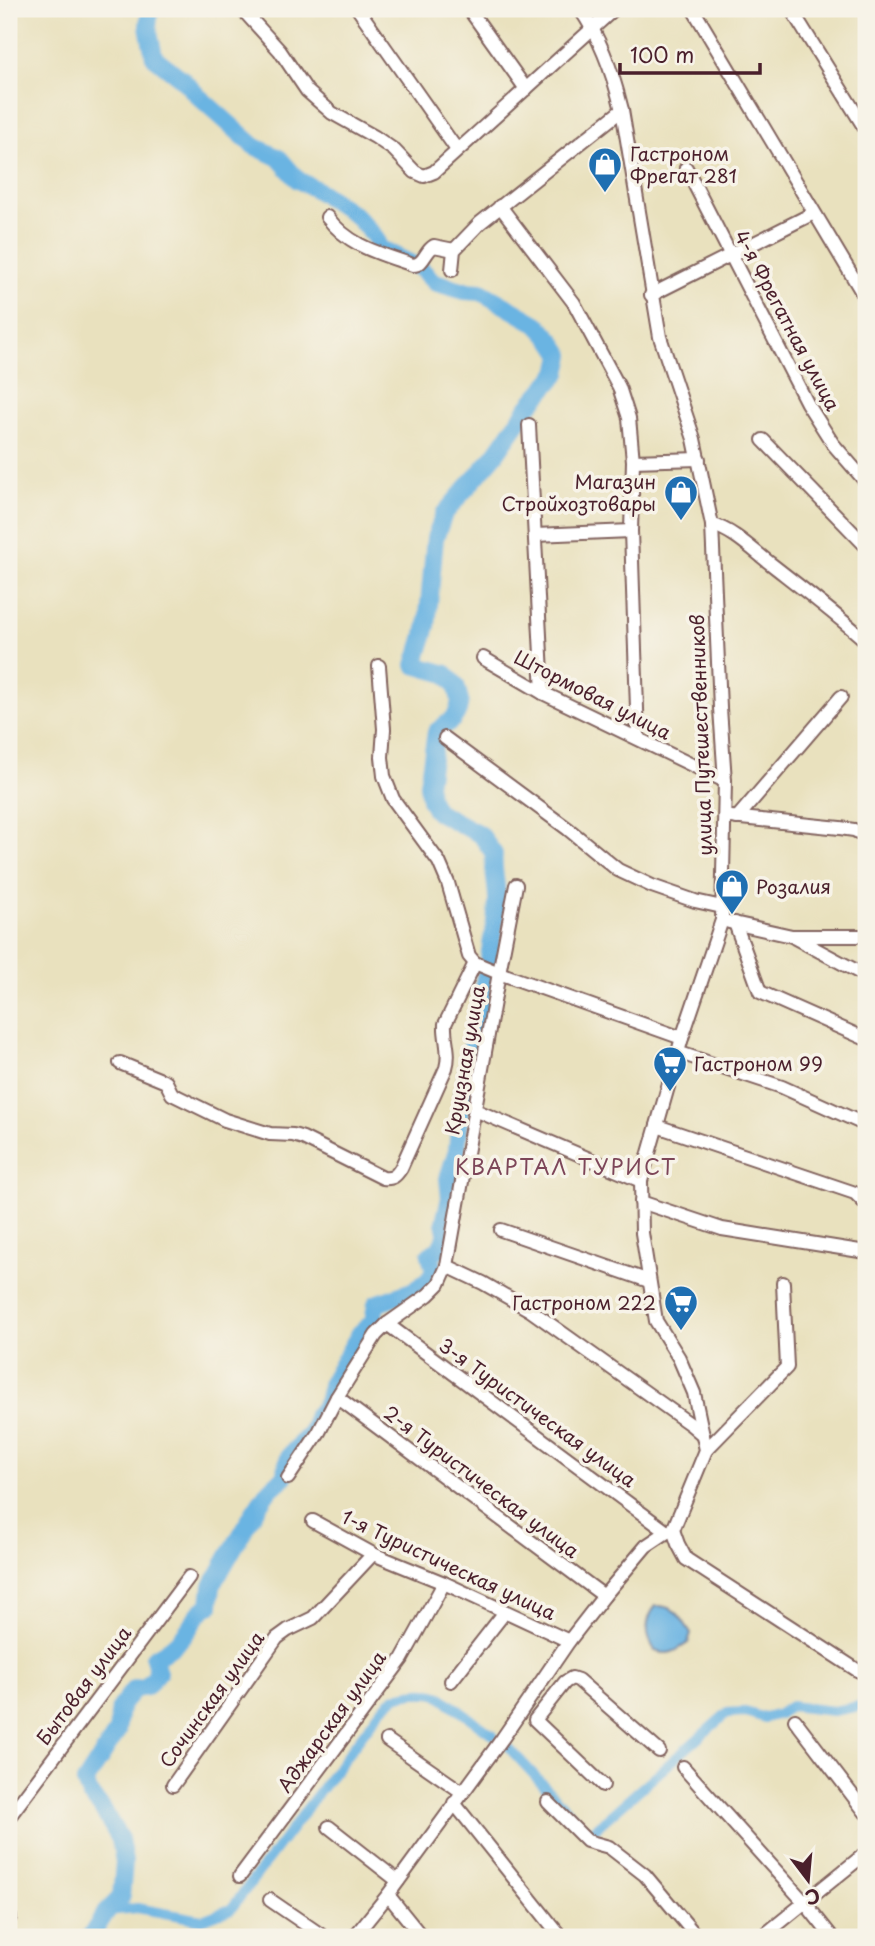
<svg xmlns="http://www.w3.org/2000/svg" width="875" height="1946" font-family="'Playpen Sans',sans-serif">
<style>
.water{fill:#6ab4e2;stroke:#5a6a86;stroke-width:2}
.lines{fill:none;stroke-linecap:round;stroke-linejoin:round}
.canal{stroke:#6ab4e2;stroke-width:10}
.river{stroke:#6ab4e2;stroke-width:18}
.minor-casing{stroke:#82635e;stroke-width:16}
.minor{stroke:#fff;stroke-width:12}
.labels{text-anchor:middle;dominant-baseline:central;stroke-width:7;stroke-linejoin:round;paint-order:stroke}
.poi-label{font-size:19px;fill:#4a1f2b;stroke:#f7f3e8;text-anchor:start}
.street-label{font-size:19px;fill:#4a1f2b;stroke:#f7f3e8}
.neighbourhood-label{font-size:21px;letter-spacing:2px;fill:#7d4659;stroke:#f7f3e8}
</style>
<rect width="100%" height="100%" fill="#f7f3e8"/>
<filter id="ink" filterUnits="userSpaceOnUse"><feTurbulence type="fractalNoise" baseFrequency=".0143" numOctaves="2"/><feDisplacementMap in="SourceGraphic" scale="14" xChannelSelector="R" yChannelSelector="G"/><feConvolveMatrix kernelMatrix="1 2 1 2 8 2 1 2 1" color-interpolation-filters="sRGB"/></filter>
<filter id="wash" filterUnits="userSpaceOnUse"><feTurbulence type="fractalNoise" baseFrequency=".00686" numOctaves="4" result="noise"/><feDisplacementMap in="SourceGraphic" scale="28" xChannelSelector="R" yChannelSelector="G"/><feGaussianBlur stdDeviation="1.57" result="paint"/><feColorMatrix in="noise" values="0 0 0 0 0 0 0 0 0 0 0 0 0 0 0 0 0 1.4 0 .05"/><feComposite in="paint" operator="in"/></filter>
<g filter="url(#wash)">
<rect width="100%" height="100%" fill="#e9e1be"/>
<path class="water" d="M 656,1606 C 677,1606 680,1617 691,1633 L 688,1643 C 676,1651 669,1656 655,1651 C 646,1636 644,1620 656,1606 Z"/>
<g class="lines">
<g class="canal">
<polyline points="509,1748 589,1834 727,1713 745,1712 765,1718 779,1714 791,1706 833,1711 866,1705"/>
<path d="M 107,1911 L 137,1908 L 202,1920 L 231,1909 L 381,1710 C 385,1706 390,1701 395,1698 C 405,1693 427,1691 438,1695 L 493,1735"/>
</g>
<g class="river">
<path d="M 150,9 L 148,26 L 154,57 L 182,79 L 198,96 L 254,146 L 279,158 L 298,180 L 317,190 L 356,216 L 375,237 L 379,248 L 420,268 L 434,282 L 465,291 L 481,292 L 537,324 L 553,341 L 562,355 L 558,373 L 529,406 L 495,455 L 444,514 L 435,538 L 427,626 L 415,665 L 446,674 L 456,685 L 460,700 L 458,711 L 453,719 L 436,732 L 428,784 L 430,799 L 436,811 L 481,835 L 494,854 C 492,871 498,887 497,904 C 496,923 491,941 489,959"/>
<path d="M 90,1937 L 107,1911 L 121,1897 L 124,1862 L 120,1839 L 101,1807 L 90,1795 L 85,1782 L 117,1732 L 120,1707 L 134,1689 L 146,1687 L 158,1673 L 154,1658 C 166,1652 176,1645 185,1634 C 196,1621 193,1615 210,1605 L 212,1586 L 254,1512 L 268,1491 L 284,1477 L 289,1456 L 312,1431 L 317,1415 L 327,1403 L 332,1381 L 360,1333 L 373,1322 L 376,1304 L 412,1291 L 427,1282 L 434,1270 L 430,1255 L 439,1249 L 447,1236 L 444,1222 L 450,1198 L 448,1178 L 457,1150 L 462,1099 L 485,977"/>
</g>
</g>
</g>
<g filter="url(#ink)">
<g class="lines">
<g class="minor-casing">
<g id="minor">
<polyline points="242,9 280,51 307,91 332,113 375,137 394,150 415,172 424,176 434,172 614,9"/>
<polyline points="358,9 457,150"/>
<polyline points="469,9 526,89"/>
<polyline points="693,9 866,299"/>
<polyline points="791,9 866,130"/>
<polyline points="686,168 807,403 833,444 866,482"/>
<polyline points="500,206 574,303 619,387 629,418 633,461 631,531 638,738"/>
<path d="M 327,217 C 350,247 379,253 413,265 C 424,265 425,251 434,246 L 454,250"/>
<polyline points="452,270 454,250 480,223 622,110"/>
<polyline points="651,295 814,213"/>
<polyline points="529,425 543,693"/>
<polyline points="763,440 866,546"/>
<polyline points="633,461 699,459"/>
<path d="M 712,525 C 732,529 755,552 771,564 C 803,589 836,614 866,641"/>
<polyline points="535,535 631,531"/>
<polyline points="483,658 543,693 725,781"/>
<polyline points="379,666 384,729 382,757 384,776 393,799 439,862 448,883 469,956 475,963 499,973 682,1038"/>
<polyline points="445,738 568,829 618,870 652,886 695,901 722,907"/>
<polyline points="731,817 840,828 854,830 866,836"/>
<polyline points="737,818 841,697"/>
<polyline points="729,922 792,936 866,936"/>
<polyline points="735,923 760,992 866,1039"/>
<polyline points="795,938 866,976"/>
<polyline points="677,1052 782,1087 866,1125"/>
<path d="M 120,1063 L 166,1082 L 172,1094 L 225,1120 L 270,1134 L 293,1135 L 303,1138 L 383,1178 C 393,1179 396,1176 401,1168 L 446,1068 C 451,1052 444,1039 445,1024 L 475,963"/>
<polyline points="475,1110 641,1181"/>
<polyline points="657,1126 855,1193 866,1204"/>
<polyline points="641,1202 722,1229 866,1252"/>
<polyline points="501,1230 649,1281"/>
<polyline points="447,1266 483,1283 530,1310 690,1424 703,1435"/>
<polyline points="387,1324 667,1532"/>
<polyline points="337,1397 604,1596"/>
<polyline points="706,1450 787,1367 783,1283"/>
<polyline points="288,1478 319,1432 337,1397 376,1335 387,1324 428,1295 439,1284 447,1266 499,973 516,885"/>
<polyline points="313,1521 373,1554 444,1583 569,1641"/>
<polyline points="673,1530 678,1544 686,1559 857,1670 866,1674"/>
<polyline points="451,1681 505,1612"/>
<polyline points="795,1720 866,1813"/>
<polyline points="387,1740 462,1792"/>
<polyline points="683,1767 805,1903 832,1937"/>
<polyline points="173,1785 277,1638 288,1630 313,1618 373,1554"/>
<polyline points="603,1785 535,1720 565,1682 572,1678 578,1680 659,1751"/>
<polyline points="548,1802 587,1841 609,1847 645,1875 697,1937"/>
<polyline points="454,1803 561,1937"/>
<polyline points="9,1817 189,1577"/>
<polyline points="329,1827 398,1881"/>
<polyline points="240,1876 402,1659 444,1583"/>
<polyline points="388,1895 422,1937"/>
<polyline points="270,1900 324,1937"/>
<polyline points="9,1919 10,1917"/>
<path d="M 354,1937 L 388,1895 L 502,1739 L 569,1641 L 604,1596 L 646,1546 L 667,1532 L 673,1530 L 706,1450 L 694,1393 L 679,1358 L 656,1321 L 642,1233 L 641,1181 L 682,1038 L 722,920 L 725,781 L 720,708 L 712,525 L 694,439 L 660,337 L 622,110 C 613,73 601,39 580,9"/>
<polyline points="762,1937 866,1853"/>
</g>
</g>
<use href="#minor" class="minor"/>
</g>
</g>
<defs>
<g id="shop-pin" transform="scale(1.75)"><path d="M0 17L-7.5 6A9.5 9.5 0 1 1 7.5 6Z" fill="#1f6fb2" stroke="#f7f3e8"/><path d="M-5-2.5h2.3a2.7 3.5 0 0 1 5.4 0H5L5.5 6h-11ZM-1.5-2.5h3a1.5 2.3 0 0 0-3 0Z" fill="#fff"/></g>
<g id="supermarket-pin" transform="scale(1.75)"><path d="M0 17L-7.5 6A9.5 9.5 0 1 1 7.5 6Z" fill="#1f6fb2" stroke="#f7f3e8"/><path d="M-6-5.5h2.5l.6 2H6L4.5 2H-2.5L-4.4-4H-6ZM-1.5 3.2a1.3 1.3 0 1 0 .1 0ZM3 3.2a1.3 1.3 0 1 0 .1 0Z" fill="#fff"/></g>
</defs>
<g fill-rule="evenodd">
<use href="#shop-pin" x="605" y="164"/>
<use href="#shop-pin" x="681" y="492"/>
<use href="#shop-pin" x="732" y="886"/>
<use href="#supermarket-pin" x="670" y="1063"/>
<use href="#supermarket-pin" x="681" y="1302"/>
</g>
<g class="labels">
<g class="poi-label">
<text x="630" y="153">Гастроном<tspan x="630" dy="22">Фрегат 281</tspan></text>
<text x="656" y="481" text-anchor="end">Магазин<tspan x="656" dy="22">Стройхозтовары</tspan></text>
<text x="756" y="886">Розалия</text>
<text x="694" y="1063">Гастроном 99</text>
<text x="656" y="1302" text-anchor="end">Гастроном 222</text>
</g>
<g class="street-label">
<text transform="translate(788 320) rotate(62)">4-я Фрегатная улица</text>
<text transform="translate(593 694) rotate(27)">Штормовая улица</text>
<text transform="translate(700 735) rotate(-92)">улица Путешественников</text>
<text transform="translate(464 1060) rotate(-80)">Круизная улица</text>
<text transform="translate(538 1412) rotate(36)">3-я Туристическая улица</text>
<text transform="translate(482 1481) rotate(37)">2-я Туристическая улица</text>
<text transform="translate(449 1564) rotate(25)">1-я Туристическая улица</text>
<text transform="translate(83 1685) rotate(-53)">Бытовая улица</text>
<text transform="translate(211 1699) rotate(-54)">Сочинская улица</text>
<text transform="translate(331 1721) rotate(-54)">Аджарская улица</text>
</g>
<g class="neighbourhood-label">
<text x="566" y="1166">КВАРТАЛ ТУРИСТ</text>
</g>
</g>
<rect width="875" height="1946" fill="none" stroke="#f7f3e8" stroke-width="35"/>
<g transform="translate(808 1880) rotate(164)" stroke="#f7f3e8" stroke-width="5" paint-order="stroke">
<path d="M0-5L12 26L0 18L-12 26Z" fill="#4a1f2b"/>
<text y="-10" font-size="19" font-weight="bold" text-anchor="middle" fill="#4a1f2b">С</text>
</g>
<path d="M620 63v10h140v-10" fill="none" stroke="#4a1f2b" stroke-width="3.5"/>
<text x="630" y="63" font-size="21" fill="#4a1f2b" stroke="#f7f3e8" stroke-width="5" paint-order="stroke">100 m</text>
</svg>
